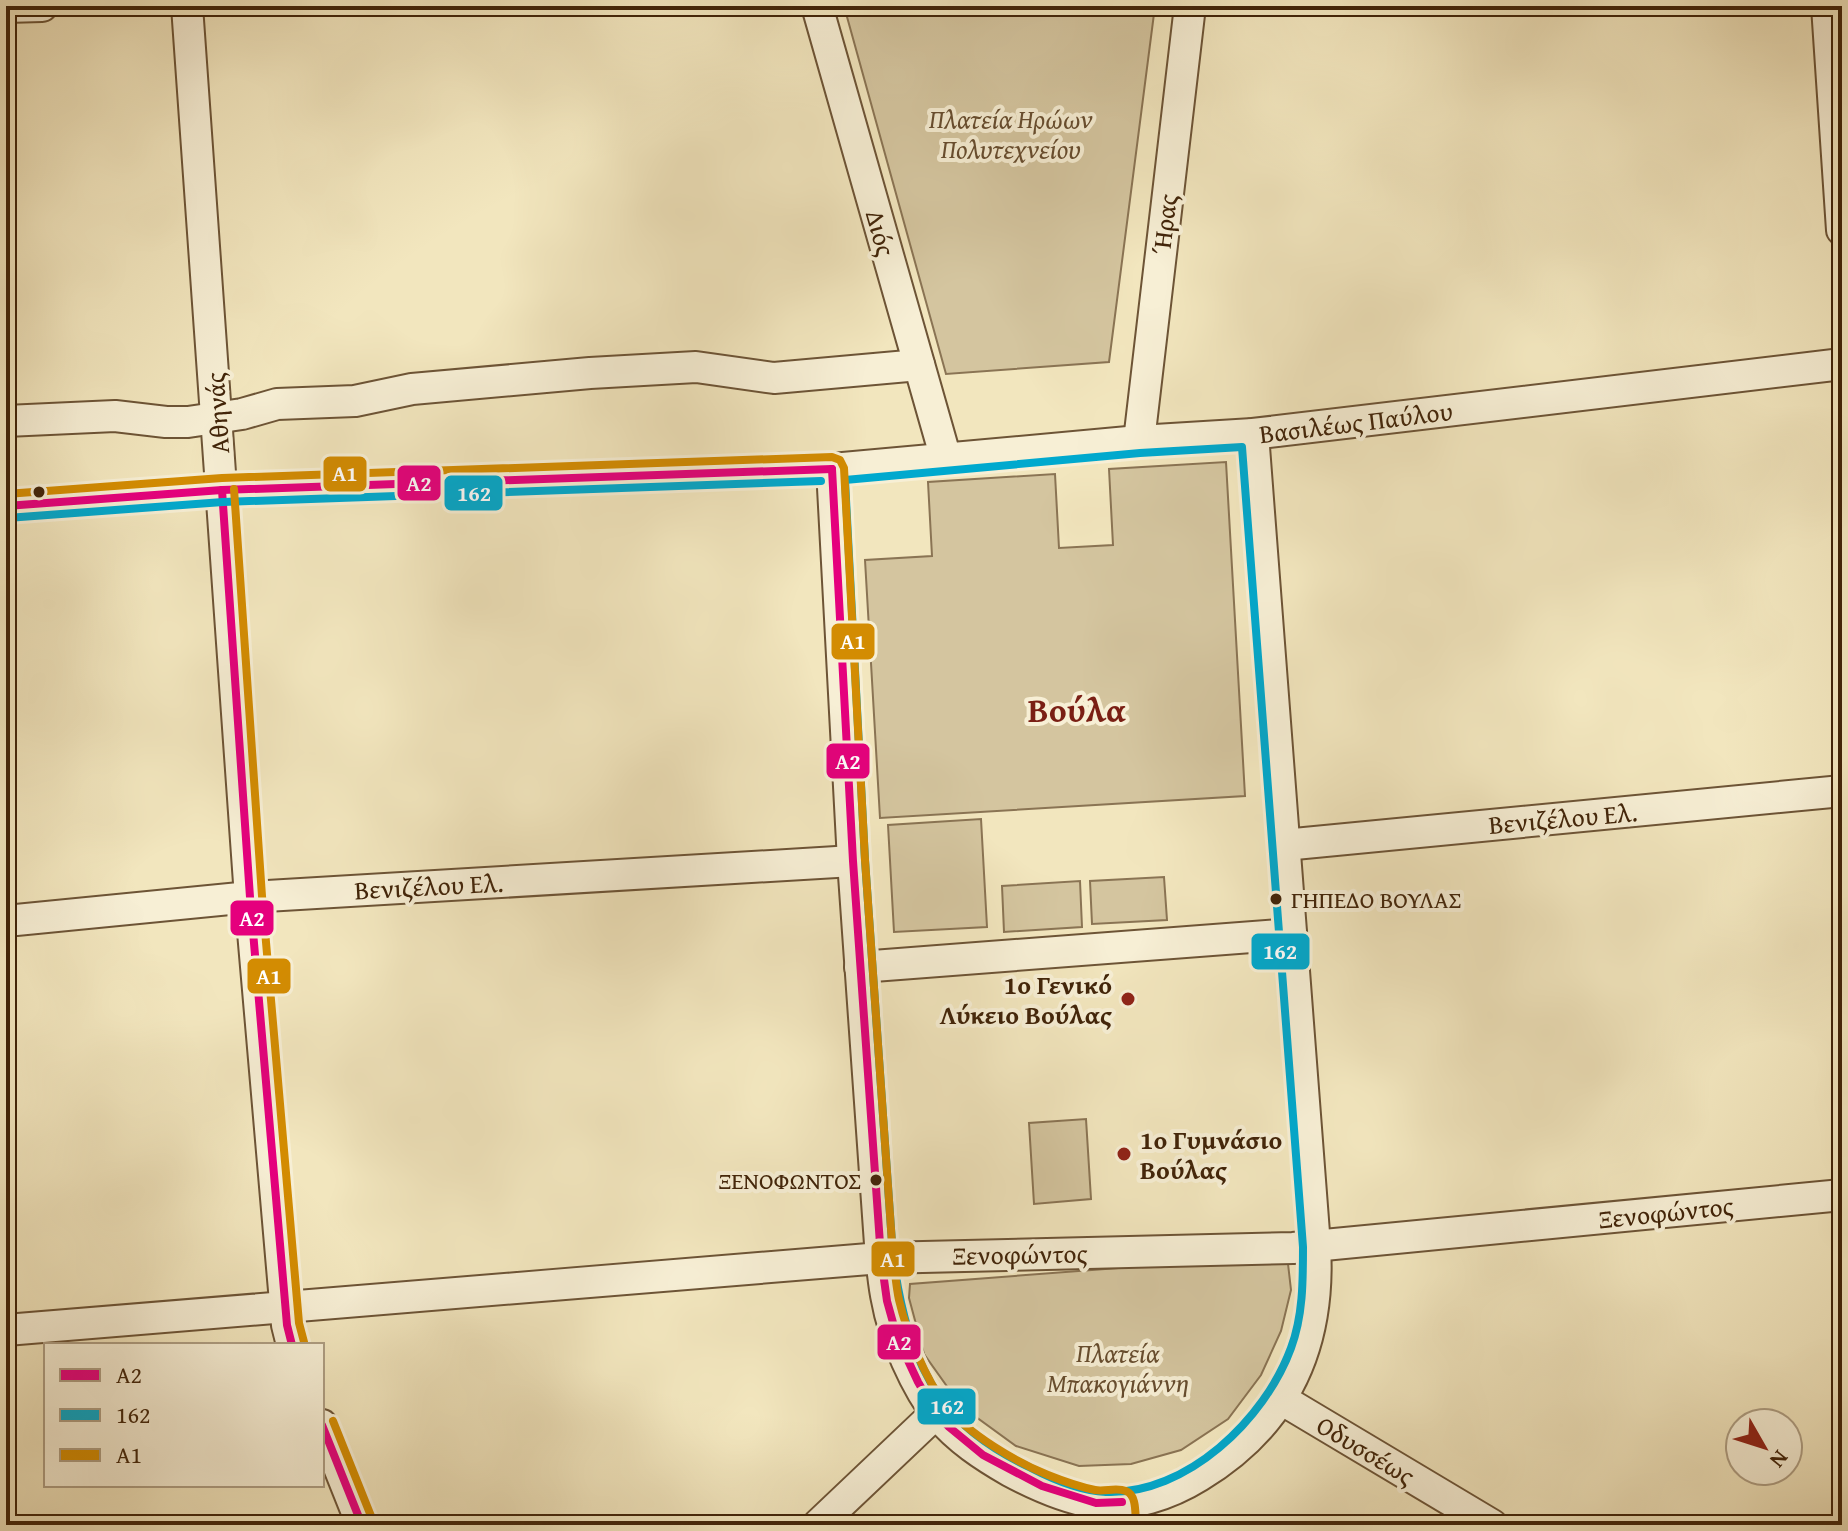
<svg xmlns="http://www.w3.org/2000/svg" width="1848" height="1531" font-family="'Gentium Book Plus',serif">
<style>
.green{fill:#d4c59f;stroke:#8a7454;stroke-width:2}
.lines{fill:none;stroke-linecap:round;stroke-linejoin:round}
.minor-casing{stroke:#6d5436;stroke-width:34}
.minor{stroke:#f7efd5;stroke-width:30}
.bus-1-casing{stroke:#f7efd5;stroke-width:14}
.bus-2-casing{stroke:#f7efd5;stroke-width:14}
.bus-3-casing{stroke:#f7efd5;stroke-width:14}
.bus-1{stroke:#e5007d;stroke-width:8}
.bus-2{stroke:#00a9ce;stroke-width:8}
.bus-3{stroke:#d38c02;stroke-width:8}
.bus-dot{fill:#412409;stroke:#f7efd5;stroke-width:3}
.poi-dot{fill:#8f2418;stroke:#f7efd5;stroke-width:3}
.labels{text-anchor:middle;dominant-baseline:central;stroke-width:8;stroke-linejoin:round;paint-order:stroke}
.bus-label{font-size:24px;fill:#412409;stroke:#f7efd5;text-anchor:start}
.park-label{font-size:26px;font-style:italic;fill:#664c2e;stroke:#f7efd5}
.street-label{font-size:26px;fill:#412409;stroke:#f7efd5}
.poi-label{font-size:26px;font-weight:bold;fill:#412409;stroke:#f7efd5;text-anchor:end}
.district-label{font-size:34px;font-weight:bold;fill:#7a1f14;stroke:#f7efd5}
.line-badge{stroke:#f7efd5;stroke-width:3}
.badge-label{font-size:22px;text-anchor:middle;font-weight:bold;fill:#fff}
</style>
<rect width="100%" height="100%" fill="#f2e6be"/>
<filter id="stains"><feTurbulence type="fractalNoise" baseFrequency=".0025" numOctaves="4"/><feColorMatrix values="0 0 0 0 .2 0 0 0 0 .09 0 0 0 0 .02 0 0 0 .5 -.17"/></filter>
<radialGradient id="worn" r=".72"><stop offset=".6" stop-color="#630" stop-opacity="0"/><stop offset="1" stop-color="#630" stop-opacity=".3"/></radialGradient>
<g class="green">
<polygon points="844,6 1155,6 1109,362 946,374"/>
<polygon points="1226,462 1245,796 880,818 865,560 932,556 928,482 1055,474 1059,548 1113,545 1109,469"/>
<polygon points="981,819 987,927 894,932 888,825"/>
<polygon points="1164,877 1167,920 1092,924 1090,881"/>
<polygon points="1080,881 1082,927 1004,932 1002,886"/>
<polygon points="1086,1119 1091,1199 1034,1204 1029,1123"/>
<polygon points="1287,1255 1291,1290 1281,1331 1261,1375 1228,1419 1181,1450 1131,1464 1079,1466 1016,1446 961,1406 924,1354 909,1298 910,1284"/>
</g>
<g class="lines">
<g class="minor-casing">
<g id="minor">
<polyline points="187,6 250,897 287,1325 292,1345"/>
<polyline points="817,6 946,459"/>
<polyline points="1827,6 1842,230"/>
<polyline points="6,7 42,6"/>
<polyline points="6,421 115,416 166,422 188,422 242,414 277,404 355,401 412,389 590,373 696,367 774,378 919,365"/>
<polyline points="1139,441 1190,6"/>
<path d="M 832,469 L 853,861 L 881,1258 C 883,1272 884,1287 887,1300 C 893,1335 916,1388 939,1416 C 958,1439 984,1456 1010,1471 C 1036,1485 1066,1498 1095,1503 C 1130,1508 1170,1494 1199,1476 C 1286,1423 1321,1346 1315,1246 L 1253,434"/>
<polyline points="6,506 222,490 832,469 1139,441 1253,434 1842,364"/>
<polyline points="1284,845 1842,791"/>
<polyline points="6,921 250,897 853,861"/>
<polyline points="860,967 1291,934"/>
<polyline points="6,1330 881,1258 1293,1248 1842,1195"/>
<polyline points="1281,1399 1492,1525"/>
<polyline points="322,1425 362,1525"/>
<polyline points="818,1525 936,1413"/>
</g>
</g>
<use href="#minor" class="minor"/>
<g class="bus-1-casing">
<g id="bus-1">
<polyline points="832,469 853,861 881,1258 887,1301 897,1337 918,1382 936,1413 949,1427 983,1455 1042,1486 1096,1503 1122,1502"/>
<polyline points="222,490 250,897 287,1325 292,1345"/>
<polyline points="6,506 222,490 832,469"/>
<polyline points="322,1425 362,1525"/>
</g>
</g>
<g class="bus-2-casing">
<g id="bus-2">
<path d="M 1242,447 L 1303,1247 C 1303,1281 1303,1316 1291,1348 C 1265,1419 1187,1495 1106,1492 C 1080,1491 1054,1480 1031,1468 C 997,1452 963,1430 941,1399 C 911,1356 900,1307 893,1257 L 865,860 L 845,480 L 1140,453 Z"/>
<polyline points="7,518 223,502 821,481"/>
</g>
</g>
<g class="bus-3-casing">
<g id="bus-3">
<polyline points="234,489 262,896 299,1323 304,1342"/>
<path d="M 6,494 L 222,478 L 832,457 L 840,460 L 844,468 L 865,860 L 893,1257 C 895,1271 896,1286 899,1300 C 907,1334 925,1378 946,1406 C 968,1434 1016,1462 1048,1475 C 1063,1481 1080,1487 1095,1490 C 1105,1492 1116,1487 1126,1491 C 1137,1495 1135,1514 1136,1524"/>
<polyline points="333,1421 373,1521"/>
</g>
</g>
<use href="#bus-1" class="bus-1"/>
<use href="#bus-2" class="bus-2"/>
<use href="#bus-3" class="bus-3"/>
</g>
<g class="bus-dot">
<circle cx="39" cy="492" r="7"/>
<circle cx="1276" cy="899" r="7"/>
<circle cx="876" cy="1180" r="7"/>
</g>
<g class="poi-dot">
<circle cx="1128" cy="999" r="8"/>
<circle cx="1124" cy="1154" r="8"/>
</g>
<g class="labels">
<g class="bus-label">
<text x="1291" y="899">ΓΗΠΕΔΟ ΒΟΥΛΑΣ</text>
<text x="861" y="1180" text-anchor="end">ΞΕΝΟΦΩΝΤΟΣ</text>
</g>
<g class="park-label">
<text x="1011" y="118">Πλατεία Ηρώων<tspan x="1011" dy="30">Πολυτεχνείου</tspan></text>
<text x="1118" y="1352">Πλατεία<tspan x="1118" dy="30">Μπακογιάννη</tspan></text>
</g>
<g class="street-label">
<text transform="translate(1164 224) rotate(-83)">Ήρας</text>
<text transform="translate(881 233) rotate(74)">Διός</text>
<text transform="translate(217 413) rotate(-94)">Αθηνάς</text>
<text transform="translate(1356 422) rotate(-7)">Βασιλέως Παύλου</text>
<text transform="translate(1563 818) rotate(-5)">Βενιζέλου Ελ.</text>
<text transform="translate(429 886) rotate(-3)">Βενιζέλου Ελ.</text>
<text transform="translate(1666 1212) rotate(-6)">Ξενοφώντος</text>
<text transform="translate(1020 1254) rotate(-1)">Ξενοφώντος</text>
<text transform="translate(1366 1450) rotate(31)">Οδυσσέως</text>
</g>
<g class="poi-label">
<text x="1112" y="984">1ο Γενικό<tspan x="1112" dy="30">Λύκειο Βούλας</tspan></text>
<text x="1140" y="1139" text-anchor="start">1ο Γυμνάσιο<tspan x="1140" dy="30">Βούλας</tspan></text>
</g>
<g class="district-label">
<text x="1077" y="709">Βούλα</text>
</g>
</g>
<g class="line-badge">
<rect x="322" y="455" width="46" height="38" rx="8" fill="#d38c02"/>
<rect x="396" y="464" width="46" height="38" rx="8" fill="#e5007d"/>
<rect x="443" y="474" width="61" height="38" rx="8" fill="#00a9ce"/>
<rect x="830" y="622" width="46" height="39" rx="8" fill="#d38c02"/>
<rect x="825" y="742" width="46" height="38" rx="8" fill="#e5007d"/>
<rect x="229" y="899" width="46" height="38" rx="8" fill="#e5007d"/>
<rect x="1250" y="932" width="61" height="39" rx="8" fill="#00a9ce"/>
<rect x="246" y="957" width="46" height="38" rx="8" fill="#d38c02"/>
<rect x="870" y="1240" width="46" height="38" rx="8" fill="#d38c02"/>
<rect x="876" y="1323" width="46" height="38" rx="8" fill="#e5007d"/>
<rect x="916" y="1387" width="61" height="39" rx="8" fill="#00a9ce"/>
</g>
<g class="badge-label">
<text x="345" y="481">Α1</text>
<text x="419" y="491">Α2</text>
<text x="474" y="501">162</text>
<text x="853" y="649">Α1</text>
<text x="848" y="769">Α2</text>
<text x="252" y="926">Α2</text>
<text x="1280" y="959">162</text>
<text x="269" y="984">Α1</text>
<text x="893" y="1267">Α1</text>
<text x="899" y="1350">Α2</text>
<text x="947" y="1414">162</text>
</g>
<rect width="1848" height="1531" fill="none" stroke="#f2e6be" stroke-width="32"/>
<rect x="8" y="8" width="1832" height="1515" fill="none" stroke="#412409" stroke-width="4"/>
<rect x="16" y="16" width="1816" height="1499" fill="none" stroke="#412409" stroke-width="2"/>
<rect x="44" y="1343" width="280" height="144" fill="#f7efd5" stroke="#ae9e83" stroke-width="2"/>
<rect x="60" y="1369" width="40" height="12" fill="#e5007d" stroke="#ae9e83" stroke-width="2"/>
<text x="116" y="1383" font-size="24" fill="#412409">Α2</text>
<rect x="60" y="1409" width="40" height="12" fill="#00a9ce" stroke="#ae9e83" stroke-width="2"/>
<text x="116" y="1423" font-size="24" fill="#412409">162</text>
<rect x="60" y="1449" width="40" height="12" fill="#d38c02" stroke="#ae9e83" stroke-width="2"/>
<text x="116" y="1463" font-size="24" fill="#412409">Α1</text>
<g transform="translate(1764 1447) rotate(129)"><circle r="38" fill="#f7efd5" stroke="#ae9e83" stroke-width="2"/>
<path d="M0-6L14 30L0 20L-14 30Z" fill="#8f2418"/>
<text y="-12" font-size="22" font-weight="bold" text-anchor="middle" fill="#412409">N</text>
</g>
<rect width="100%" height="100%" filter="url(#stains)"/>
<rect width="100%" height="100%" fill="url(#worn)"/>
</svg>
